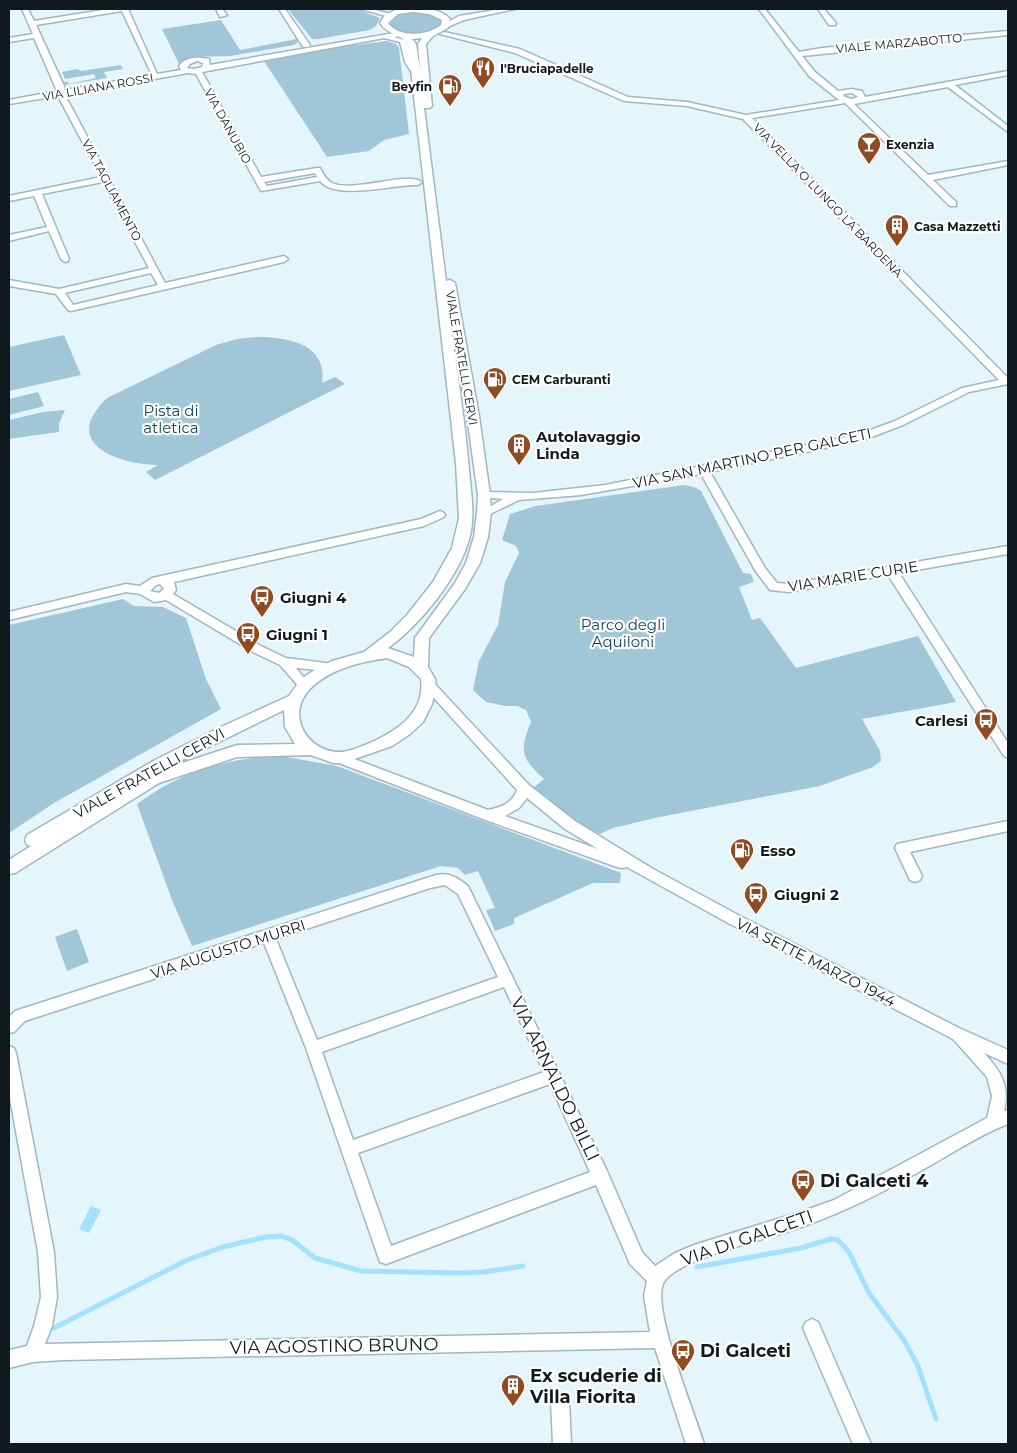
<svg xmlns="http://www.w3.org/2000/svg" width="1017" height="1453" font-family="Montserrat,sans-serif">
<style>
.green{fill:#a1c6d8}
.water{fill:#a2e1ff}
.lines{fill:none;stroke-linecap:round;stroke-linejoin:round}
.stream{stroke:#a2e1ff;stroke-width:5}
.minor-casing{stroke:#9fb7c3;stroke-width:3}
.major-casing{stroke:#9fb7c3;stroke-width:3}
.minor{fill:#fff;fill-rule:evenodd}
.major{fill:#fff;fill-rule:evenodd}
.labels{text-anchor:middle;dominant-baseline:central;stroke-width:4.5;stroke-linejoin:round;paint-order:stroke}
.far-street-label{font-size:12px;fill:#10191d;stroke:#fff}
.far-poi-label{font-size:12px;font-weight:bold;fill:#10191d;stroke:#fff;text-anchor:start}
.park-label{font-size:15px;fill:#104559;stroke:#fff}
.poi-label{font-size:15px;font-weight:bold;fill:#10191d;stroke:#fff;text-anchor:start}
.street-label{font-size:15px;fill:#10191d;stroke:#fff}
.near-street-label{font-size:18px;fill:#10191d;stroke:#fff}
.near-poi-label{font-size:18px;font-weight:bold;fill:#10191d;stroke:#fff;text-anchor:start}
</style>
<rect width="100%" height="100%" fill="#e5f5fc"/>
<g class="green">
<polygon points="288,9 356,9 380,18 376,26 370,30 318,39 312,39"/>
<path d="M 413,12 L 431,14 L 439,18 L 441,23 C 431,37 403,37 391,26 L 391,21 L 396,16 Z"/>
<polygon points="221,20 240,50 297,39 298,42 294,45 230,56 192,57 179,64 162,29"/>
<polygon points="387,41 396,44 399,48 409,134 384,140 369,151 327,157 264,61 325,49"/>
<polygon points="121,65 123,69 104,72 107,78 65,85 64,82 68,82 69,84 96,78 94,74 65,79 62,72 77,69 81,71"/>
<polygon points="64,335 81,375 9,391 9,347"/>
<path d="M 257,337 C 288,337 328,344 322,383 L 335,377 L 345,384 L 155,480 L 146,472 L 158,465 C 116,464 60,443 107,398 L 216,345 L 237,339 Z"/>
<polygon points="38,392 44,406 9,415 9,399"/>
<polygon points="65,410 59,424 59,432 9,439 9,420 43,412"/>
<path d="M 684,485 L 694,487 L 701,491 L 743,573 L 751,574 L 754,582 L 739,587 L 752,620 L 760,618 L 796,668 L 918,636 L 956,702 L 862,719 L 880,751 L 881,761 L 873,767 L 820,786 L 655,818 L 613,828 L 600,834 L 575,822 L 533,788 L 544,779 C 521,758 519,751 531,722 L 526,710 L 517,706 L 505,706 L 486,702 L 473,690 L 479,661 L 498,625 L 505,582 L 519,553 L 516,546 L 502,540 L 510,514 L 536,506 Z"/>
<polygon points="123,599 134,606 163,607 186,618 206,679 221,709 54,803 9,833 9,625"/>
<path d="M 281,756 L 337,766 L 621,873 L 620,883 L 593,883 L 514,918 L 514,924 L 495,931 L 486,910 L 495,908 L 478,871 L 465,875 L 458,868 L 441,866 L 192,946 L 172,900 L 137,804 C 182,771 226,758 281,756 Z"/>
<polygon points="77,929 89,962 67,971 55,937"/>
</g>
<polygon class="water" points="91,1206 101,1210 89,1233 79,1229"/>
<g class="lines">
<g class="stream">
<polyline points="697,1267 801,1248 831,1239 838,1240 849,1252 869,1293 904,1340 918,1366 936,1419"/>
<polyline points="54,1328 187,1260 223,1247 265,1237 281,1236 292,1240 315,1258 361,1271 460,1273 484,1272 523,1266"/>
</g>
<g class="minor-casing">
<g id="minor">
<path d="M 22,9 L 28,9 L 34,21 L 109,9 L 128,9 L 157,74 L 181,70 L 179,66 C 187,56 197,57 209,59 L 210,65 L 400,32 L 400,36 L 394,37 L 407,41 L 412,62 L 417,68 L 416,70 L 410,70 L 405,62 L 400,42 L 384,38 L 202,72 L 261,177 L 317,168 L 320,168 C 323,174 326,180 332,183 C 354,193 407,171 422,182 L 418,185 C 394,184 336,201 320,181 L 261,191 L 196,74 L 188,73 L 65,95 L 165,283 L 284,256 L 288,259 L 284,262 L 71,311 L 68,310 L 56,294 L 9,286 L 9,280 L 59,289 L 149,268 L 103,182 L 42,194 L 69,259 L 68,261 L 65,262 L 61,259 L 49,231 L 9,241 L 9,235 L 47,227 L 34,196 L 9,201 L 9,196 L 101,177 L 58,96 L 9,104 L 9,100 L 57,91 L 34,38 L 9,42 L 9,38 L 33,34 ZM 122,11 L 152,75 L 64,90 L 64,86 L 36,25 ZM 197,61 L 203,63 L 202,67 L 194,69 L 187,68 L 190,64 ZM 315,173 L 317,177 L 267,186 L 264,182 ZM 151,273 L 158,285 L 73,305 L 65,293 Z"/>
<polygon points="216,9 222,9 227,15 220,17"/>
<polygon points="279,9 285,9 310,45 309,47 303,47"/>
<polygon points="360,9 372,9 394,15 390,17"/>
<polygon points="501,9 515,9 464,20 445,28 441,26 459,16"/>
<path d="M 759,9 L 765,9 L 799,52 L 822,48 L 1008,31 L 1008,35 L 802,56 L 815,72 L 838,91 L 852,89 L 862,91 L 865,97 L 1008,71 L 1008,75 L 955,85 L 1008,126 L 1008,132 L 948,87 L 854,104 L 928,175 L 1008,161 L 1008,165 L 933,180 L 956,202 L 956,206 L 950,206 L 845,103 L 752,118 L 1008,378 L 1008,384 L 969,392 L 903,425 L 864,440 L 710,472 L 765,568 L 777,583 L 789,584 L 1008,546 L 1008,554 L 899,573 L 1008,743 L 1008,758 L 1004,756 L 888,575 L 789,592 L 770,590 L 755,570 L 701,474 L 581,495 L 519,500 L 488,515 L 480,515 L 479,513 L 503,499 L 480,497 L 479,495 L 484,492 L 533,493 L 605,485 L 857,435 L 895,421 L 962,388 L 999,380 L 743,119 L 687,106 L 624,101 L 515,53 L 440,34 L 444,32 L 520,49 L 628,97 L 687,102 L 746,115 L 839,100 L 809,76 ZM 852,93 L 858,97 L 851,99 L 843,96 L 844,94 Z"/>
<polygon points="818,9 824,9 836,23 835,25 829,25"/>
<path d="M 440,511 L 444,513 L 445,515 L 444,517 L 424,526 L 174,582 L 176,590 L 173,594 L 261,646 L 286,658 L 334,664 L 336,667 L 334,670 L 330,671 L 296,668 L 310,685 L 304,689 L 300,688 L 280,665 L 253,652 L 166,600 L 154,602 L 140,594 L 126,592 L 9,620 L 9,612 L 126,584 L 140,586 L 152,578 L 421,519 ZM 160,584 L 164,589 L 159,593 L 150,591 L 156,585 Z"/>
<path d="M 429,681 L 433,682 L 529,785 L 575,821 L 653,869 L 740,916 L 959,1028 L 1008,1050 L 1008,1064 L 984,1053 C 1001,1071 1010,1086 1004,1111 L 1008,1110 L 1008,1124 C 981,1134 956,1151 931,1165 C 884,1192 836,1217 783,1233 C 759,1241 672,1261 663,1284 C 652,1310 695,1413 704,1444 L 686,1444 L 655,1348 L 64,1360 L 33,1362 L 9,1368 L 9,1350 L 27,1346 L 34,1326 L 41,1297 L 38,1252 L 9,1093 L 9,1046 L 14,1048 L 16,1053 L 54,1252 L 57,1297 L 52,1326 L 45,1344 L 650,1332 L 644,1296 L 647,1281 L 630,1264 L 596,1185 L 386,1264 L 380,1262 L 306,1048 L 264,943 L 25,1021 L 14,1032 L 9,1033 L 9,1017 L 15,1011 L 436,875 C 449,872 458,878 468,886 L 607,1171 L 642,1252 L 655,1266 L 675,1253 L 694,1245 L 806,1210 L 834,1200 L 987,1118 L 992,1096 L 987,1077 L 953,1039 L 730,924 L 627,867 L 622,868 L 617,867 L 483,819 L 334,761 L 333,758 L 334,755 L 344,755 L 488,810 C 502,807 512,803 517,790 L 425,688 L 423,685 ZM 527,798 L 565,829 L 598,849 L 505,816 L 519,808 ZM 445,885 L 458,894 L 498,977 L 317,1040 L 276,939 L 430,888 ZM 504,987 L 544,1072 L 353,1140 L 322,1052 ZM 550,1084 L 590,1172 L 391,1246 L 358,1153 Z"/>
<polygon points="1008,821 1008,831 910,852 922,876 920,880 915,882 910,880 895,848 897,844 902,843"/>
<polygon points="812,1319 818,1322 871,1444 853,1444 803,1328 806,1322"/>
<polygon points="560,1392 566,1395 569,1401 571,1444 553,1444 551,1401 554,1395"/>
</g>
</g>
<g class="major-casing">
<path id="major" d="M 398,9 C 416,9 437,5 450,19 L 448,28 L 433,36 L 426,44 L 432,106 L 430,108 L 424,108 L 446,281 L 450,280 L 455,283 L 479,416 L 490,495 L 491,513 L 488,537 L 480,563 L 465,589 L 429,638 L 428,667 L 435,679 L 436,688 L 432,704 L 423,722 L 410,734 L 392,746 L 343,763 L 333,763 L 311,755 L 237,757 L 159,783 L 15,873 L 9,874 L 9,860 L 31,846 L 27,845 L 25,840 L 27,835 L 155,760 L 221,727 L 289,696 L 301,679 L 316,669 L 332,661 L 364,652 L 390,632 L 407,615 L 433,582 L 452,548 L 459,518 L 456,463 L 408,44 C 399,33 388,35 380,23 L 385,15 ZM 413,12 L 429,14 L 442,20 L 441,25 C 427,36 399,38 388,23 L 398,14 ZM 422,38 L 418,44 L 420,70 L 416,44 L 412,39 ZM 450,316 L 467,416 L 478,495 L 477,513 L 474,537 L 466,563 L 455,583 L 415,638 L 414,657 L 388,648 C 421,624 460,576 470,536 C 475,515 471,492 469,471 C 465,419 456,368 450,316 ZM 387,658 L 409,667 L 421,679 C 424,701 412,718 394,730 C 382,738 352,753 337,752 C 303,749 285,710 313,686 C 333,668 361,662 387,658 ZM 284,710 L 285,727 L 295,744 L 237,745 L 164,769 Z"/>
</g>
<use href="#minor" class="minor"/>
<use href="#major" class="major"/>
</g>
<defs>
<g id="restaurant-pin" transform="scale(1.25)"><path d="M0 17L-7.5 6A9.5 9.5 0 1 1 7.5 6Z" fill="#904b22" stroke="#fff"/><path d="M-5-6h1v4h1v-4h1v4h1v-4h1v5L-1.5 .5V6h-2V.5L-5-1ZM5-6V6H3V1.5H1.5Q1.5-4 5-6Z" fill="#fff"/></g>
<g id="fuel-pin" transform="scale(1.25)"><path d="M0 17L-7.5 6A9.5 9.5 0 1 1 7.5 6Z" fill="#904b22" stroke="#fff"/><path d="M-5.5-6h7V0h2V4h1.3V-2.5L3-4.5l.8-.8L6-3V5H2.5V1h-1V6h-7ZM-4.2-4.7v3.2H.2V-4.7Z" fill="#fff"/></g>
<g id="bar-pin" transform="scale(1.25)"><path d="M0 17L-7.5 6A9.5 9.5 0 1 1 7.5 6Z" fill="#904b22" stroke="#fff"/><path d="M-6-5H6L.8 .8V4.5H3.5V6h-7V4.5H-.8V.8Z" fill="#fff"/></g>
<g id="building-pin" transform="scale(1.25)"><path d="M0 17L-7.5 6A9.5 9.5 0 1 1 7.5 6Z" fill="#904b22" stroke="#fff"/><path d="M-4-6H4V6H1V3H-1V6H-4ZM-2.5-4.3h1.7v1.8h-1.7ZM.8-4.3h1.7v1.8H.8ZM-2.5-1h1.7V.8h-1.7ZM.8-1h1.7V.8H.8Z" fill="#fff"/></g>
<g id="bus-pin" transform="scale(1.25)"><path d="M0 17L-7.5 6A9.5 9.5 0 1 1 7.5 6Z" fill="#904b22" stroke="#fff"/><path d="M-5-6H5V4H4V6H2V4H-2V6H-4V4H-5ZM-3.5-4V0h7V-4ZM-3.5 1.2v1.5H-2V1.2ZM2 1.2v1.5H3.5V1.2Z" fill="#fff"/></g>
</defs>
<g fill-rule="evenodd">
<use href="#restaurant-pin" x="483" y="68"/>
<use href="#fuel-pin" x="450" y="86"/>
<use href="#bar-pin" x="869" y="144"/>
<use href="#building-pin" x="897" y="226"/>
<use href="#fuel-pin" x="495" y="379"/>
<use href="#building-pin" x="519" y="445"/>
<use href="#bus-pin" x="262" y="597"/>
<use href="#bus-pin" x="248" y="634"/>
<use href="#bus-pin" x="986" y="720"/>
<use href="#fuel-pin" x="742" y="850"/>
<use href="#bus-pin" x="756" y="894"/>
<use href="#bus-pin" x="803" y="1181"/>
<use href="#bus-pin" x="683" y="1351"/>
<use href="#building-pin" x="513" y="1386"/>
</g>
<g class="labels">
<g class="far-street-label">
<text transform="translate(899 43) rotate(-5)">VIALE MARZABOTTO</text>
<text transform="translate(98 87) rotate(-10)">VIA LILIANA ROSSI</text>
<text transform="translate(228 126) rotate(61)">VIA DANUBIO</text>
<text transform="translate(112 190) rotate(62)">VIA TAGLIAMENTO</text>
<text transform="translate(828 200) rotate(46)">VIA VELLA O LUNGO LA BARDENA</text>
<text transform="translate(462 358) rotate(80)">VIALE FRATELLI CERVI</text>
</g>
<g class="far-poi-label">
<text x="500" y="68">I'Bruciapadelle</text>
<text x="432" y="86" text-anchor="end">Beyfin</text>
<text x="886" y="144">Exenzia</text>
<text x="914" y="226">Casa Mazzetti</text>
<text x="512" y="379">CEM Carburanti</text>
</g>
<g class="park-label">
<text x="171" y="410">Pista di<tspan x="171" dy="17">atletica</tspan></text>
<text x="623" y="624">Parco degli<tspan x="623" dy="17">Aquiloni</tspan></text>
</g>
<g class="poi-label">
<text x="536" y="436">Autolavaggio<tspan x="536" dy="17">Linda</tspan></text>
<text x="280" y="597">Giugni 4</text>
<text x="266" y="634">Giugni 1</text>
<text x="968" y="720" text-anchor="end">Carlesi</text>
<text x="760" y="850">Esso</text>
<text x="774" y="894">Giugni 2</text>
</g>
<g class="street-label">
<text transform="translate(752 458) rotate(-12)">VIA SAN MARTINO PER GALCETI</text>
<text transform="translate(853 576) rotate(-9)">VIA MARIE CURIE</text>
<text transform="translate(149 773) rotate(-29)">VIALE FRATELLI CERVI</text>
<text transform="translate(228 949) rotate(-18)">VIA AUGUSTO MURRI</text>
<text transform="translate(816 962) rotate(27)">VIA SETTE MARZO 1944</text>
</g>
<g class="near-street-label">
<text transform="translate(555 1079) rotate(64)">VIA ARNALDO BILLI</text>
<text transform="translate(747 1238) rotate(-19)">VIA DI GALCETI</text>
<text transform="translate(334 1346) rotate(-1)">VIA AGOSTINO BRUNO</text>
</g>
<g class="near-poi-label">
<text x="820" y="1181">Di Galceti 4</text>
<text x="700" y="1351">Di Galceti</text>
<text x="530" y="1376">Ex scuderie di<tspan x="530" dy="21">Villa Fiorita</tspan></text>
</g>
</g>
<rect width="1017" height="1453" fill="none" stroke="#10191d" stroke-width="20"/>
</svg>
